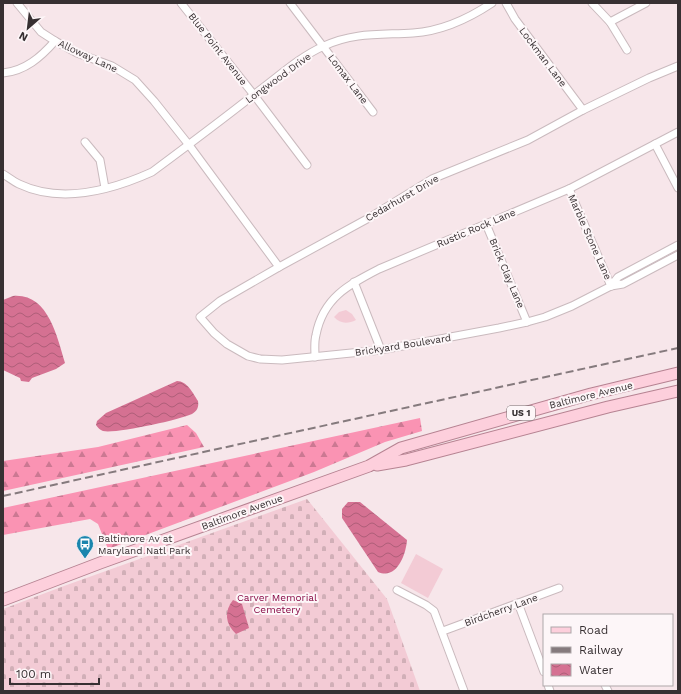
<svg xmlns="http://www.w3.org/2000/svg" width="681" height="694" font-family="'Work Sans',sans-serif">
<style>
.green{fill:#f3cbd5}
.forest{fill:url(#forest-firs)}
.cemetery{fill:url(#cemetery-stones)}
.water{fill:url(#water-waves)}
.lines{fill:none;stroke-linecap:round;stroke-linejoin:round}
.minor-casing{stroke:#cababe;stroke-width:9}
.primary-casing{stroke:#b68392;stroke-width:13}
.minor{stroke:#fff;stroke-width:7}
.primary{stroke:#fdcfdc;stroke-width:11}
.rail{stroke:#857a7d;stroke-width:2;stroke-dasharray:8 4;stroke-linecap:butt}
.labels{text-anchor:middle;dominant-baseline:central;stroke-width:4;stroke-linejoin:round;paint-order:stroke}
.shield{fill:#fdf6f8;stroke:#726b6d;stroke-width:1}
.shield-label{font-size:9px;font-weight:bold;fill:#373032}
.street-label{font-size:10px;fill:#373032;stroke:#fdf6f8}
.poi-label{font-size:10px;fill:#373032;stroke:#fdf6f8;text-anchor:start}
.park-label{font-size:10px;fill:#870945;stroke:#fdf6f8}
</style>
<defs>
<pattern id="forest-firs" width="22" height="20" patternUnits="userSpaceOnUse"><rect width="22" height="20" fill="#fa93b3"/><path d="M5 1l3.5 6h-7zM16 11l3.5 6h-7z" fill="#cb7892"/></pattern>
<pattern id="cemetery-stones" width="16" height="16" patternUnits="userSpaceOnUse"><rect width="16" height="16" fill="#f3cbd5"/><path d="M2 7V4a2 2 0 0 1 4 0v3zM10 15v-3a2 2 0 0 1 4 0v3z" fill="#d1afb7"/></pattern>
<pattern id="water-waves" width="16" height="10" patternUnits="userSpaceOnUse"><rect width="16" height="10" fill="#d57192"/><path d="M0 5q4-4 8 0t8 0" fill="none" stroke="#ae5d78"/></pattern>
</defs>
<rect width="100%" height="100%" fill="#f7e6ea"/>
<g class="green">
<path d="M 346,310 L 352,314 L 356,320 C 348,324 340,324 334,317 L 339,312 Z"/>
<polygon points="416,554 443,569 428,598 401,583"/>
</g>
<g class="forest">
<polygon points="420,418 422,431 385,442 314,472 108,549 98,524 90,519 3,535 3,508"/>
<polygon points="187,425 196,433 204,447 3,491 3,461 98,447"/>
</g>
<polygon class="cemetery" points="307,499 387,599 420,691 3,691 3,609 64,586"/>
<g class="water">
<path d="M 13,296 C 48,293 57,336 65,363 L 56,369 L 32,378 L 29,382 L 21,381 L 20,378 L 3,370 L 3,300 Z"/>
<path d="M 177,381 C 187,381 193,393 198,401 C 199,407 197,411 192,414 C 179,420 115,434 103,431 C 100,430 98,428 96,425 L 97,421 L 106,413 Z"/>
<path d="M 348,502 L 360,502 L 407,540 C 406,554 397,580 378,572 L 342,518 L 342,509 Z"/>
<path d="M 233,600 L 242,604 L 249,628 L 236,634 C 225,624 224,611 233,600 Z"/>
</g>
<g class="lines">
<g class="minor-casing">
<g id="minor">
<polyline points="17,3 41,32 55,41 77,53 112,66 135,80 154,101 189,145 279,267"/>
<polyline points="181,3 254,95 307,165"/>
<polyline points="290,3 373,112"/>
<polyline points="506,3 515,19 583,110"/>
<polyline points="592,3 610,22 627,50"/>
<polyline points="610,22 646,3"/>
<polyline points="678,66 649,78 583,110 528,140 432,179 367,219 279,267 220,301 200,317 214,333 227,344 248,356 260,359 282,360 381,350 499,328 527,322 545,317 572,306 611,286 623,284 678,255"/>
<path d="M 3,73 C 25,71 41,57 55,41"/>
<polyline points="85,142 100,160 105,188"/>
<polyline points="655,144 678,188"/>
<path d="M 3,174 C 8,177 13,181 19,184 C 61,204 112,190 152,172 C 187,146 222,120 256,93 C 278,77 299,57 324,46 C 354,32 381,35 413,33 C 443,31 468,19 492,3"/>
<polyline points="569,189 611,286"/>
<polyline points="486,224 527,322"/>
<polyline points="354,282 381,350"/>
<polyline points="611,286 618,277 678,245"/>
<path d="M 315,357 C 315,350 314,342 316,335 C 323,298 348,285 379,269 L 569,189 L 678,132"/>
<polyline points="397,590 426,605 434,611 464,691"/>
<polyline points="518,603 544,672"/>
<polyline points="443,631 559,588"/>
<polyline points="548,685 550,691"/>
<polyline points="605,685 608,691"/>
</g>
</g>
<g class="primary-casing">
<g id="primary">
<polyline points="377,465 406,460 608,407 678,391"/>
<polyline points="3,600 100,563 369,466 401,448 591,394 678,373"/>
</g>
</g>
<use href="#minor" class="minor"/>
<use href="#primary" class="primary"/>
<polyline class="rail" points="3,496 678,348"/>
</g>
<defs>
<g id="bus-pin" transform="scale(0.9)"><path d="M0 17L-7.5 6A9.5 9.5 0 1 1 7.5 6Z" fill="#1a85ad" stroke="#fdf6f8"/><path d="M-5-6H5V4H4V6H2V4H-2V6H-4V4H-5ZM-3.5-4V0h7V-4ZM-3.5 1.2v1.5H-2V1.2ZM2 1.2v1.5H3.5V1.2Z" fill="#fff"/></g>
</defs>
<g fill-rule="evenodd">
<use href="#bus-pin" x="85" y="544"/>
</g>
<g class="labels">
<rect class="shield" x="507" y="406" width="28" height="14" rx="3"/>
<g class="shield-label">
<text x="521" y="413">US 1</text>
</g>
<g class="street-label">
<text transform="translate(218 49) rotate(52)">Blue Point Avenue</text>
<text transform="translate(88 56) rotate(25)">Alloway Lane</text>
<text transform="translate(543 57) rotate(53)">Lockman Lane</text>
<text transform="translate(278 78) rotate(-36)">Longwood Drive</text>
<text transform="translate(348 79) rotate(53)">Lomax Lane</text>
<text transform="translate(402 198) rotate(-30)">Cedarhurst Drive</text>
<text transform="translate(476 228) rotate(-23)">Rustic Rock Lane</text>
<text transform="translate(590 237) rotate(66)">Marble Stone Lane</text>
<text transform="translate(507 273) rotate(67)">Brick Clay Lane</text>
<text transform="translate(403 345) rotate(-9)">Brickyard Boulevard</text>
<text transform="translate(591 395) rotate(-14)">Baltimore Avenue</text>
<text transform="translate(242 512) rotate(-20)">Baltimore Avenue</text>
<text transform="translate(501 610) rotate(-20)">Birdcherry Lane</text>
</g>
<g class="poi-label">
<text x="98" y="538">Baltimore Av at<tspan x="98" dy="12">Maryland Natl Park</tspan></text>
</g>
<g class="park-label">
<text x="277" y="597">Carver Memorial<tspan x="277" dy="12">Cemetery</tspan></text>
</g>
</g>
<rect width="681" height="694" fill="none" stroke="#373032" stroke-width="8"/>
<rect x="543" y="614" width="130" height="72" fill="#fdf6f8" stroke="#aea7a9"/>
<rect x="551" y="627" width="20" height="6" fill="#fdcfdc" stroke="#aea7a9"/>
<text x="579" y="634" font-size="12" fill="#373032">Road</text>
<rect x="551" y="647" width="20" height="6" fill="#857a7d" stroke="#aea7a9"/>
<text x="579" y="654" font-size="12" fill="#373032">Railway</text>
<rect x="551" y="664" width="20" height="12" fill="url(#water-waves)" stroke="#aea7a9"/>
<text x="579" y="674" font-size="12" fill="#373032">Water</text>
<g transform="translate(28 28) rotate(208)" stroke="#fdf6f8" stroke-width="3" paint-order="stroke">
<path d="M0-3L7 15L0 10L-7 15Z" fill="#373032"/>
<text y="-6" font-size="11" font-weight="bold" text-anchor="middle" fill="#373032">N</text>
</g>
<path d="M10 678v6h89v-6" fill="none" stroke="#373032" stroke-width="2"/>
<text x="16" y="678" font-size="12" fill="#373032" stroke="#fdf6f8" stroke-width="3" paint-order="stroke">100 m</text>
</svg>
